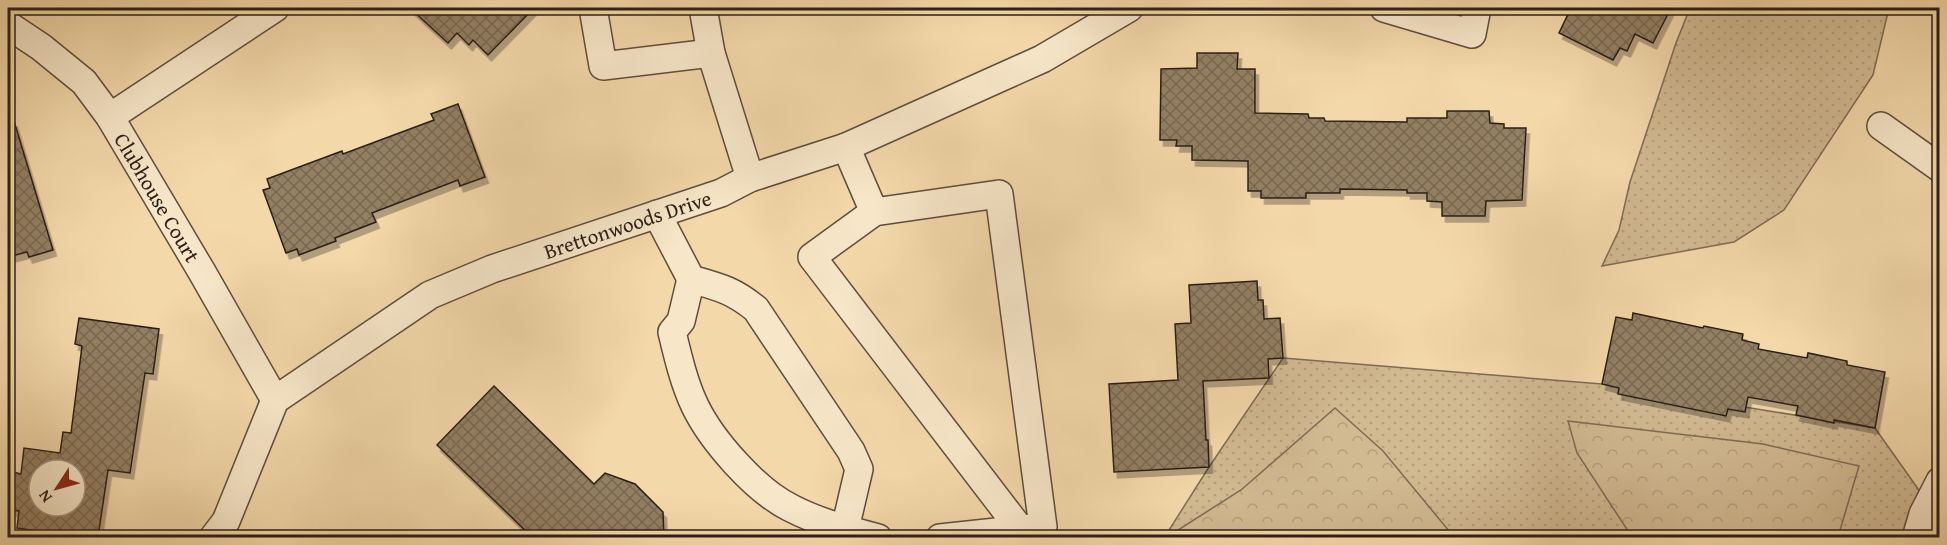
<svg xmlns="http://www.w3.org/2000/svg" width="1947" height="545" font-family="'Gentium Book Plus',serif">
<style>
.grass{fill:url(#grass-dots);stroke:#7e6c54;stroke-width:1.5}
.forest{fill:url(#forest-crowns);stroke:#7e6c54;stroke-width:1.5}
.building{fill:url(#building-cross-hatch);stroke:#2c1f17;stroke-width:1.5;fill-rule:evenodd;filter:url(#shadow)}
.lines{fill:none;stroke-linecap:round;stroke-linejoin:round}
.street-casing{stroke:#5e4d3c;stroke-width:30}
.street{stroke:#f7e6c8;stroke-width:27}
.labels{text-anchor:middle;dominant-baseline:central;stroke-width:4.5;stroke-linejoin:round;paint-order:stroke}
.street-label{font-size:21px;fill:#2c1f17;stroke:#f7e6c8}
</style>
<defs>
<pattern id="grass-dots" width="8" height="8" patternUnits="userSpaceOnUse" patternTransform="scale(1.5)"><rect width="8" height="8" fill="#d1b991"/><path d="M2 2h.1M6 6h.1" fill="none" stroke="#b49f7c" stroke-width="1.8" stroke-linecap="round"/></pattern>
<pattern id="forest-crowns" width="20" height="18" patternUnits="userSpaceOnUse" patternTransform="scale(1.5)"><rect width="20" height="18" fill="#d1b991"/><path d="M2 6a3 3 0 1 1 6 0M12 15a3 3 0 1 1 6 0" fill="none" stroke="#b49f7c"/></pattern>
<pattern id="building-cross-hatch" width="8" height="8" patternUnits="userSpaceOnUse" patternTransform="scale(1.5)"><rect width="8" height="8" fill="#937f63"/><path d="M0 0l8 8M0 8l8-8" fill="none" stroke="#786751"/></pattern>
<filter id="shadow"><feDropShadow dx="3.5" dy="6" stdDeviation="0" flood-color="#0004"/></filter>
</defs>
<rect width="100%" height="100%" fill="#f3d8aa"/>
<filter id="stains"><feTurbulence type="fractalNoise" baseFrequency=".00333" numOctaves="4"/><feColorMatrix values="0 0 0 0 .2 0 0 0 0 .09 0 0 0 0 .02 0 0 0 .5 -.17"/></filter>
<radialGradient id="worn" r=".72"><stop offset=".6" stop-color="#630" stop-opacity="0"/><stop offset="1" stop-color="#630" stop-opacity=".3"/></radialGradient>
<g class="grass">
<polygon points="1690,8 1889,8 1873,75 1784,210 1734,242 1602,266 1619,230 1630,182 1676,43"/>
<polygon points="1283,358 1602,384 1875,428 1928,503 1917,538 1164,538 1209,467"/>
</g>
<g class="forest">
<polygon points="1335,408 1383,451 1454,537 1167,537 1241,490"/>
<polygon points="1568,421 1763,444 1859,466 1838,537 1632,537 1577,453"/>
</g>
<g class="building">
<polygon points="410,8 534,8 488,55 473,40 469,45 457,33 448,43"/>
<polygon points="1571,8 1671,8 1653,43 1635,34 1627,51 1620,48 1613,60 1559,33"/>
<polygon points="1197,53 1238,53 1237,69 1255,69 1255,113 1308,114 1309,118 1324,118 1325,121 1407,122 1407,118 1447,118 1447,111 1489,111 1490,123 1504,124 1504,128 1526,128 1522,200 1486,201 1485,216 1442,216 1442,202 1427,201 1427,193 1407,193 1407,190 1340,189 1340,193 1306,193 1306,198 1261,198 1261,191 1248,191 1248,161 1192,160 1192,146 1176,146 1177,140 1160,140 1161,69 1197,68"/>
<polygon points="458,104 485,177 460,186 458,180 372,213 376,222 335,238 336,241 299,255 297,249 286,253 263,190 270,188 267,179 342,151 343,154 434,120 431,114"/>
<polygon points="14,121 53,250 29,257 27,252 8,257 8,122"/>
<polygon points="1257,281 1258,300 1263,300 1264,319 1280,318 1283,358 1268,359 1269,378 1203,381 1206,440 1208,440 1209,467 1114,472 1109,384 1178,380 1175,324 1191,323 1189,285"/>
<polygon points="1633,313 1703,328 1704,326 1743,334 1742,340 1759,344 1758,349 1807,358 1808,353 1847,361 1847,365 1885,372 1875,428 1834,420 1834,423 1796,415 1798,406 1748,397 1745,412 1728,409 1726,416 1618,394 1619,388 1602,384 1616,317 1632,320"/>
<path d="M 79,318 L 159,329 L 153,374 L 145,373 L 130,473 L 108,470 L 98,537 L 78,537 L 17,528 L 19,511 L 10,510 L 13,472 L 21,474 L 24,448 L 60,453 L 63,432 L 71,433 L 82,346 L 75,344 ZM 39,470 L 75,470 L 75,506 L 39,506 Z"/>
<polygon points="494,386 594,484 605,473 635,484 663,512 664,537 532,537 437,445"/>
</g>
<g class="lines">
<g class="street-casing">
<g id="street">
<polyline points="593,8 603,66 711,53"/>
<polyline points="703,8 711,53 750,178"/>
<polyline points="1384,8 1472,34 1477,8"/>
<path id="s1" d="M 8,25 L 41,47 L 84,82 L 110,117 L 202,272 L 275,400"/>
<polyline points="110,117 275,8"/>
<polyline points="1881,126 1940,168"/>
<polyline points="846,147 874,212"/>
<path d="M 657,214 L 691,279 C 719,287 733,290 756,309 L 851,451 L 859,469 L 845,529"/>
<path d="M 691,279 L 681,321 L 672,332 C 678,357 684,383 695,406 C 712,441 756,491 791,508 C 818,522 848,530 878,538"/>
<path id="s2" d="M 213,538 L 226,521 L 275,400 L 430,295 L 492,269 L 721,193 L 750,178 L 846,147 L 1042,59 L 1129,8"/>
<polyline points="940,538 1043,527 999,194 874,212 812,257 1020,529"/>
<polyline points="1916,538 1923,514 1940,481"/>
</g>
</g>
<use href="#street" class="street"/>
</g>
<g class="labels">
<g class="street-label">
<text stroke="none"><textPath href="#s1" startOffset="232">Clubhouse Court</textPath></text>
<text stroke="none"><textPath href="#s2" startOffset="549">Brettonwoods Drive</textPath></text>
</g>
</g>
<rect width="1947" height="545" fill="none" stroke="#f3d8aa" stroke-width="30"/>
<rect x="9" y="9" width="1929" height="527" fill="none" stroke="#2c1f17" stroke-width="3"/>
<rect x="15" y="15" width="1917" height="515" fill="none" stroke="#2c1f17" stroke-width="1.5"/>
<g transform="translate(57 488) rotate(234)"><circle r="28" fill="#f7e6c8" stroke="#a69681" stroke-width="1.5"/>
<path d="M0-4.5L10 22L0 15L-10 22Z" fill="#8f2418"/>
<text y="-9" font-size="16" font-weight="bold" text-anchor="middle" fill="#2c1f17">N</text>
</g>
<rect width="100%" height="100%" filter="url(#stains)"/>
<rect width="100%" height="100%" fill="url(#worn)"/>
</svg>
